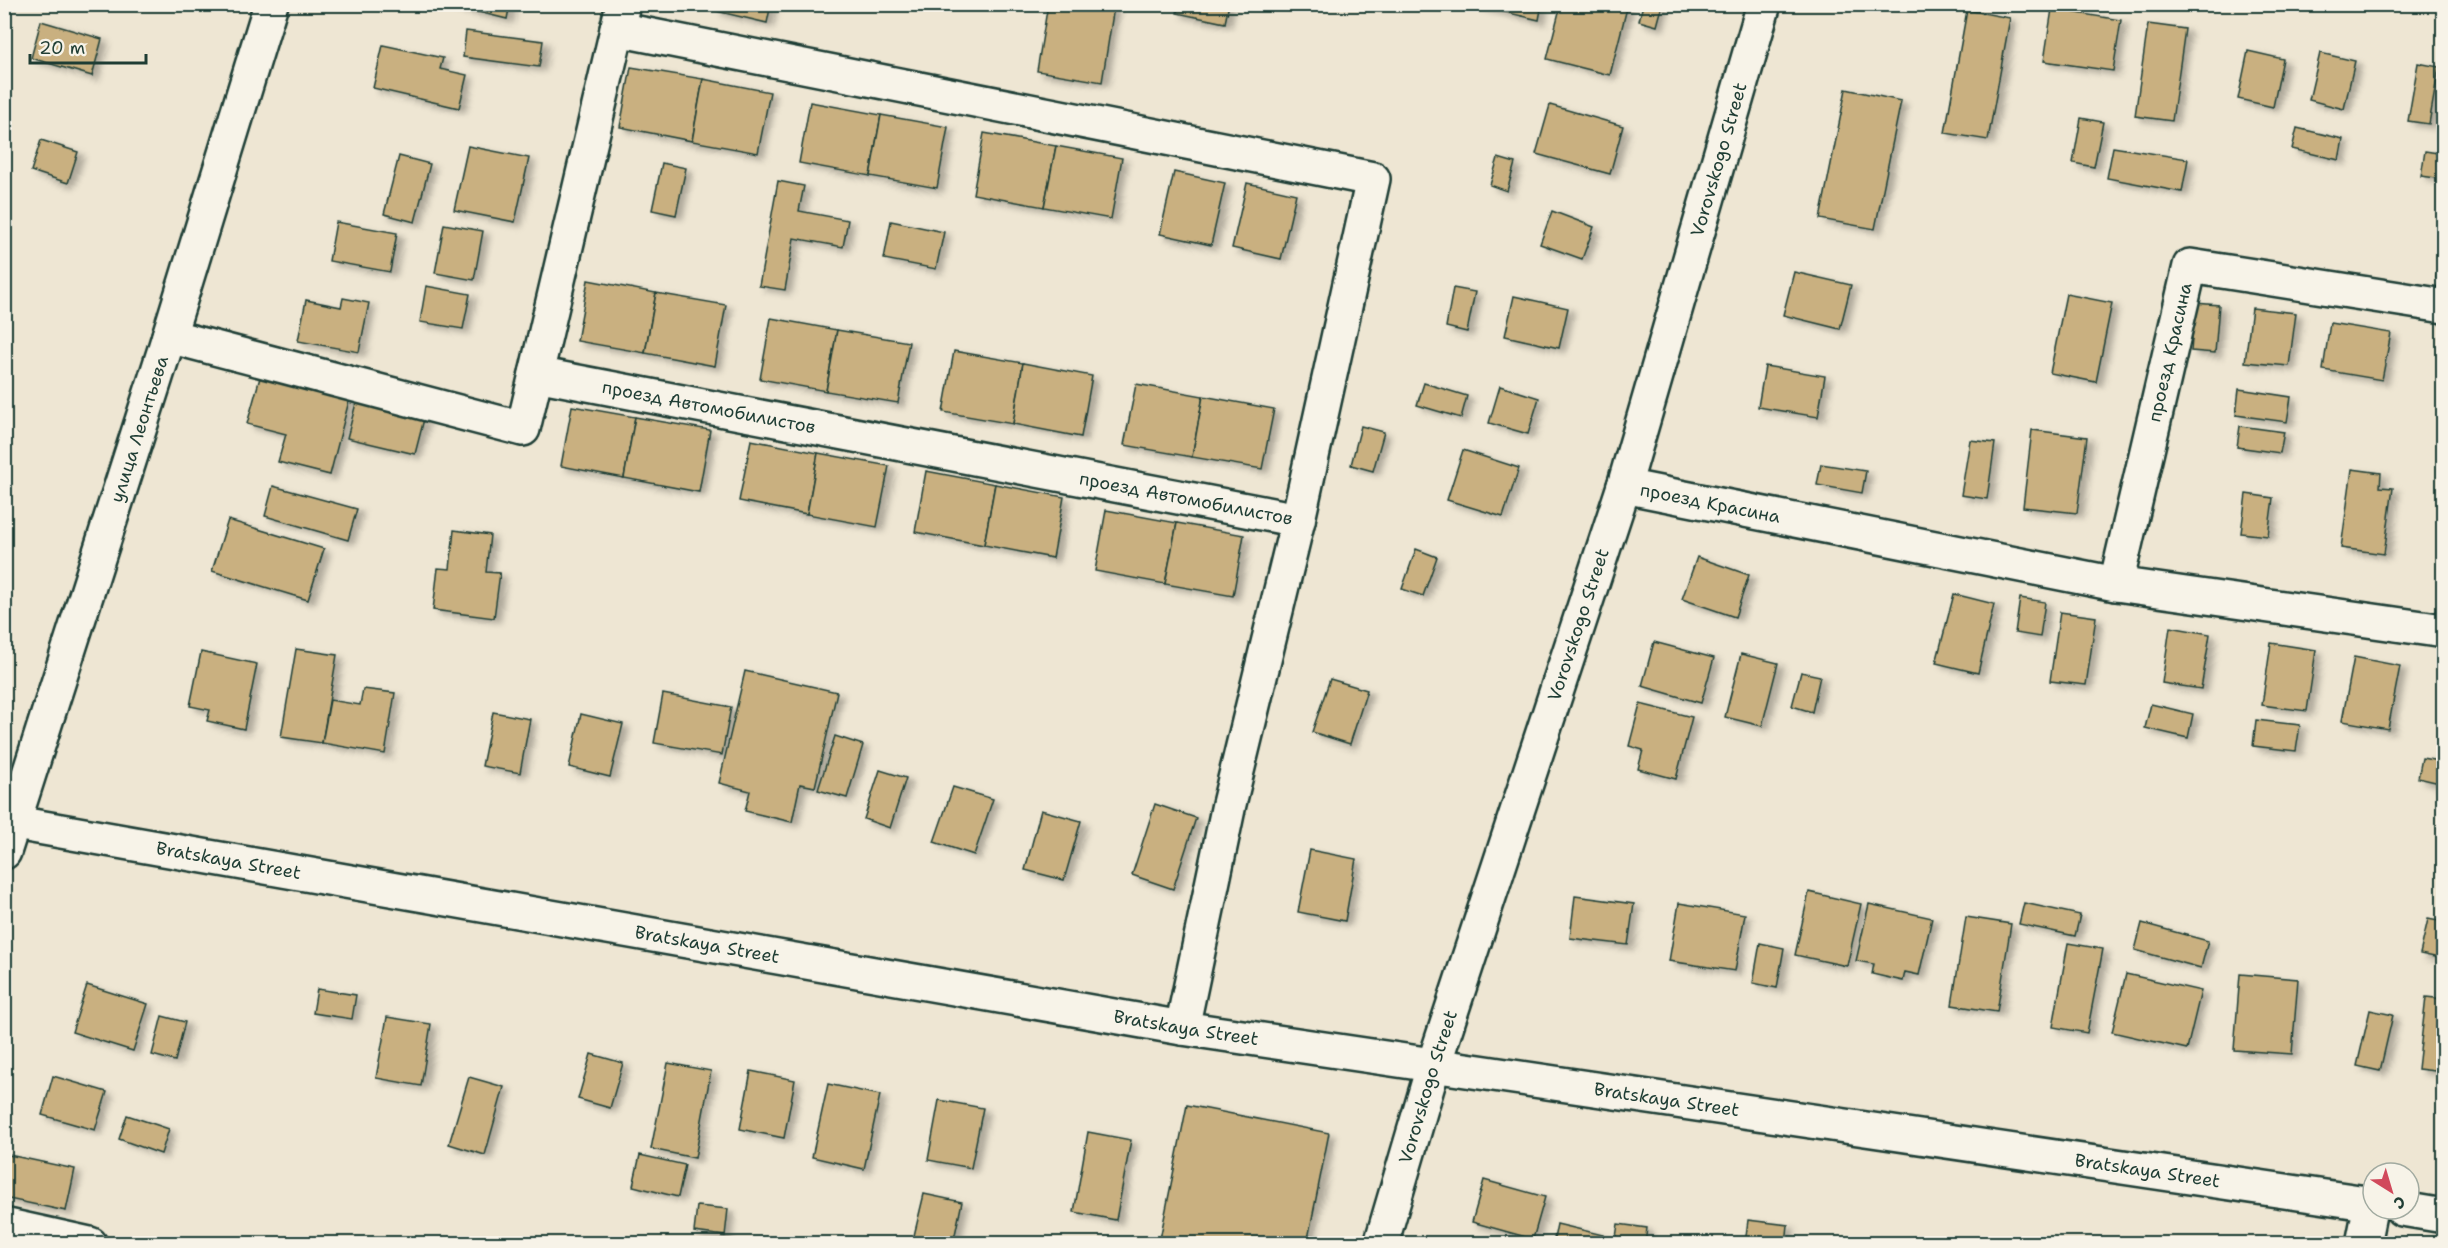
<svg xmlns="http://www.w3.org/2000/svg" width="2448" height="1248" font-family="'Shantell Sans',sans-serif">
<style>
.building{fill:#c9b080;stroke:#1f3d34;stroke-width:1.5;filter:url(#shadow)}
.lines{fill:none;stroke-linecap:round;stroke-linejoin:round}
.street-casing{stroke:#1f3d34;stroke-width:38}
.secondary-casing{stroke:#1f3d34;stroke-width:38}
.street{stroke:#f7f3e8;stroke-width:33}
.secondary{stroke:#f7f3e8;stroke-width:33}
.labels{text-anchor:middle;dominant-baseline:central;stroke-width:6;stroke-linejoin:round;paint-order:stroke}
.street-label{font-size:18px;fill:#1f3d34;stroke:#f7f3e8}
</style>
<defs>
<filter id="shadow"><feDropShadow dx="6" dy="4" stdDeviation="3" flood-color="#0004"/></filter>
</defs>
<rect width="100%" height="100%" fill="#eee6d3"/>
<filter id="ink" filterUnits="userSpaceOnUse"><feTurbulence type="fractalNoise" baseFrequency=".0167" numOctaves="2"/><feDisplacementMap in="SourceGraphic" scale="12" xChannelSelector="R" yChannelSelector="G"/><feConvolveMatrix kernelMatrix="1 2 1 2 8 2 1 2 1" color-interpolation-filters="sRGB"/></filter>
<g filter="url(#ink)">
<g class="building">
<polygon points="446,4 510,4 507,19"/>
<polygon points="717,4 771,4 767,23 716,11"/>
<polygon points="1048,4 1100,4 1114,7 1102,82 1037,71"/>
<polygon points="1179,4 1229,4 1225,23 1177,13"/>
<polygon points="1479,4 1542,4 1539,20 1479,6"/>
<polygon points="1561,4 1628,4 1610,75 1547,59"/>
<polygon points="1643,4 1663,4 1657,26 1639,21"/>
<polygon points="2052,9 2121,20 2113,71 2044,61"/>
<polygon points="1967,10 2010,18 1988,140 1945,133"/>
<polygon points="41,21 102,39 92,76 31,58"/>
<polygon points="2148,24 2185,29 2172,121 2135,116"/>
<polygon points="466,31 543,41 539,67 463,57"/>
<polygon points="383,45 443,58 440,69 467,75 459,108 373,88"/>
<polygon points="2248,51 2283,59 2273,107 2238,99"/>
<polygon points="2320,53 2355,61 2344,109 2309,100"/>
<polygon points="2418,63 2439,67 2429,124 2408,121"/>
<polygon points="631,67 703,79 692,141 620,127"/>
<polygon points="703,79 770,92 758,153 692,141"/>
<polygon points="1846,89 1901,101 1875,229 1820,219"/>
<polygon points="810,102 881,115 870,176 799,163"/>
<polygon points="1550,105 1623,126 1610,174 1536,154"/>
<polygon points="881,115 948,127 937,188 870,176"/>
<polygon points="2081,118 2103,122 2094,167 2073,163"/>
<polygon points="2297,128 2343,139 2339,160 2292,149"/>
<polygon points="984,133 1056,146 1044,207 973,194"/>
<polygon points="41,140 78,152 68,183 31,171"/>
<polygon points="468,146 529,158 515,222 454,210"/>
<polygon points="1056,146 1122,158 1111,219 1044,207"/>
<polygon points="2113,147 2188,159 2182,192 2107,178"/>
<polygon points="2425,151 2444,154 2444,179 2421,176"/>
<polygon points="399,156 430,164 415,222 384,214"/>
<polygon points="1498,158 1515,163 1507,191 1490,185"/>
<polygon points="662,163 686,168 676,215 652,210"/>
<polygon points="1174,172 1225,183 1211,245 1160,234"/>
<polygon points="778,181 804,186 799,211 848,220 843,247 794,238 785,290 759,286"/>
<polygon points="1247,183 1296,194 1281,259 1232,248"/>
<polygon points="1552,211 1594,227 1582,259 1540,244"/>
<polygon points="891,221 944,232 936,269 884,259"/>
<polygon points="336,222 397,233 390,272 329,261"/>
<polygon points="2443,223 2444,223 2444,279 2436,278"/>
<polygon points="444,224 483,231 474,280 435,273"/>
<polygon points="1794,272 1851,285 1840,329 1783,315"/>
<polygon points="588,280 656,293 645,353 577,341"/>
<polygon points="426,286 470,294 463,329 420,322"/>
<polygon points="1453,288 1475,292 1467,332 1446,327"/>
<polygon points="656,293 726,305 715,366 645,353"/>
<polygon points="2066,294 2112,303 2096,382 2050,373"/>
<polygon points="1514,296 1568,308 1559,348 1505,336"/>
<polygon points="343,298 369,303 359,352 298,341 306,300 341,307"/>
<polygon points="2195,303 2219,305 2215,353 2191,351"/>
<polygon points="2252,308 2296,313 2289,366 2245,362"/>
<polygon points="771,318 837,330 826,391 760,379"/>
<polygon points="2330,323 2391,333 2382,380 2323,370"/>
<polygon points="837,330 909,342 898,403 826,391"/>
<polygon points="954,351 1023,363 1013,424 943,412"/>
<polygon points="1023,363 1092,376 1081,437 1013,424"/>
<polygon points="1765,366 1825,376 1818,417 1758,407"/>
<polygon points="261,374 350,397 330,475 278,462 286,434 247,424"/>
<polygon points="1424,383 1467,396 1461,418 1417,405"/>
<polygon points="1136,384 1203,396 1192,457 1124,445"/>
<polygon points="1500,386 1539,398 1528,434 1489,423"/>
<polygon points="2239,389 2291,397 2287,422 2236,415"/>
<polygon points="1203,396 1274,409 1262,469 1192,457"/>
<polygon points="356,403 424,419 415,454 347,438"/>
<polygon points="572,406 635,417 624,478 561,466"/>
<polygon points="635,417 710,430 699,492 624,478"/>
<polygon points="1361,426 1384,432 1373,471 1351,465"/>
<polygon points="2240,426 2284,432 2280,453 2237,447"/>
<polygon points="2032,430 2087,437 2077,513 2023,507"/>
<polygon points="751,440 818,453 807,514 739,501"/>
<polygon points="1970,440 1995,443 1987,499 1961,495"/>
<polygon points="1463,450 1519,468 1503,517 1447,500"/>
<polygon points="818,453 889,466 877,527 807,514"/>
<polygon points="1821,464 1866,471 1862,493 1817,485"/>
<polygon points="2352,469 2381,473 2380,487 2393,488 2384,554 2341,548"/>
<polygon points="926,471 995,484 984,545 915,532"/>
<polygon points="995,484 1064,497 1053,558 984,545"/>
<polygon points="273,486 357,509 348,540 265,516"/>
<polygon points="2246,494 2273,498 2268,536 2241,533"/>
<polygon points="1106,510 1177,523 1165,584 1095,571"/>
<polygon points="228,520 324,549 308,600 212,571"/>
<polygon points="1177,523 1244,535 1233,596 1165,584"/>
<polygon points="454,530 490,535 486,572 500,573 494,618 433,610 438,568 450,569"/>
<polygon points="1416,549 1437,557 1423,596 1402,589"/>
<polygon points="1697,557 1749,575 1735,617 1682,599"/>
<polygon points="1954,594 1994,604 1978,673 1936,663"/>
<polygon points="2020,598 2045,602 2040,637 2015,633"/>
<polygon points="2060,612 2096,617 2086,685 2050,681"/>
<polygon points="2170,627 2210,634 2201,689 2162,683"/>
<polygon points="1654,642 1714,658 1701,703 1642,686"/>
<polygon points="2271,643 2316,650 2307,711 2262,705"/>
<polygon points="296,649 337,655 322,743 281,737"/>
<polygon points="201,652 257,664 244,729 207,721 210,710 190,706"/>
<polygon points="1741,654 1778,663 1762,726 1725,717"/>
<polygon points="2354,657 2400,666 2388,729 2342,721"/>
<polygon points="745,671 837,692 815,787 800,784 792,822 745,811 750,791 719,783"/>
<polygon points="1801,672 1820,676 1812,712 1792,706"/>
<polygon points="1330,679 1367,690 1350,744 1312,732"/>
<polygon points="363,689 395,693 385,754 322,743 330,700 360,705"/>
<polygon points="663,694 731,707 722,755 654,743"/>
<polygon points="1640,704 1692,717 1676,779 1638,769 1643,750 1629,746"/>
<polygon points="2151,704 2193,714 2188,738 2145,728"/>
<polygon points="493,712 530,719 520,773 482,766"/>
<polygon points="581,714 623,724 610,777 569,767"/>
<polygon points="2256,720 2300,725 2296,751 2253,746"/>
<polygon points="835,736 863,745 847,798 818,790"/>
<polygon points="2422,758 2444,762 2444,784 2418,778"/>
<polygon points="880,770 906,778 890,828 864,819"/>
<polygon points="953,787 993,799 974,855 934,842"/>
<polygon points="1155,804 1196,818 1173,889 1132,875"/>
<polygon points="1041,810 1081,821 1064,880 1025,870"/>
<polygon points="1310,850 1356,859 1345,921 1298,912"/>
<polygon points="1809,892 1861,904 1847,966 1795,955"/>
<polygon points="1575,896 1634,904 1628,945 1570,938"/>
<polygon points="1679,903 1745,914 1735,971 1669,961"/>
<polygon points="2024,903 2080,915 2075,936 2019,924"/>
<polygon points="1869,904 1932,918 1919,975 1905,972 1903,981 1872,974 1874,964 1856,961"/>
<polygon points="1966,917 2011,924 1997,1012 1952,1005"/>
<polygon points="2428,919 2444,922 2444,959 2420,954"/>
<polygon points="2142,923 2208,941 2201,968 2135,950"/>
<polygon points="1760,943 1784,948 1777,988 1753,983"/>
<polygon points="2068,943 2103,949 2087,1033 2053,1027"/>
<polygon points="2126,974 2201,991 2187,1049 2112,1032"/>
<polygon points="2240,974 2298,979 2292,1054 2234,1050"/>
<polygon points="87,985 148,1004 133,1051 72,1032"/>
<polygon points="317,989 356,995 352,1019 313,1013"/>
<polygon points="2426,997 2444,999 2444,1072 2418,1069"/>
<polygon points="2370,1010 2393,1015 2380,1071 2357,1066"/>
<polygon points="162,1016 185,1022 175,1061 152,1055"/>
<polygon points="387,1017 431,1024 421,1086 376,1078"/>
<polygon points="591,1054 623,1063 610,1108 578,1099"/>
<polygon points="668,1063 711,1071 695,1158 651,1149"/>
<polygon points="751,1071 795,1080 784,1138 740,1129"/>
<polygon points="53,1076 107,1092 95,1130 42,1115"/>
<polygon points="469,1077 504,1087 485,1155 449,1144"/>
<polygon points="828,1084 880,1095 864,1169 812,1157"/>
<polygon points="939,1100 983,1108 971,1168 928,1160"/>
<polygon points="1187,1105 1329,1133 1307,1244 1159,1244"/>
<polygon points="127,1115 169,1129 161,1154 119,1139"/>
<polygon points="1088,1132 1131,1140 1116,1220 1074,1212"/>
<polygon points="9,1155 75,1169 66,1211 4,1198 4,1178"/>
<polygon points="640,1155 685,1165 678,1197 633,1186"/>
<polygon points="1484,1180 1545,1197 1533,1239 1472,1222"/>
<polygon points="924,1194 962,1202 953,1244 912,1244"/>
<polygon points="697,1206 728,1209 725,1236 694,1232"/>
<polygon points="1748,1220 1788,1225 1786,1244 1745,1244"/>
<polygon points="1557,1224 1603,1235 1601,1244 1553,1244"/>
<polygon points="1618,1224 1647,1228 1645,1244 1615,1244"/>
<polygon points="1872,1238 1899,1242 1898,1244 1871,1244"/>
</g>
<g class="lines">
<g class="street-casing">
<g id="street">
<path id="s1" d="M 623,4 L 536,374 L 1298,520"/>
<polyline points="617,29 1373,179 1298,520 1229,804 1182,1028"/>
<polyline points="169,336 523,429 536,374"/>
<path id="s2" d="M 1624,486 L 2116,584 L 2444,631"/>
<path id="s3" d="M 2116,584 L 2190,266 L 2444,306"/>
<path id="s4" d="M 4,821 L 1182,1028 L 2373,1204"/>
<polyline points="2402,1209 2444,1216"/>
<polyline points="4,1225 90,1244"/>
<path id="s5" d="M 1381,1244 L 1434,1064 L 1624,486 L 1764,4"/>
<polyline points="2363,1244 2371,1204"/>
</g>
</g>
<g class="secondary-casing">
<g id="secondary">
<path id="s6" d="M 4,852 L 164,352 L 271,4"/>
</g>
</g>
<use href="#street" class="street"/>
<use href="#secondary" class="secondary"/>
</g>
</g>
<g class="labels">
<g class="street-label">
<text stroke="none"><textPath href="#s5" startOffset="1136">Vorovskogo Street</textPath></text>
<text stroke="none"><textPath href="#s3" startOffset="238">проезд Красина</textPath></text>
<text stroke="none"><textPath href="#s1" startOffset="556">проезд Автомобилистов</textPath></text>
<text stroke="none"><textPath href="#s6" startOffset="444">улица Леонтьева</textPath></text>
<text stroke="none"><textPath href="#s1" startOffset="1042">проезд Автомобилистов</textPath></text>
<text stroke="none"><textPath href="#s2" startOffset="88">проезд Красина</textPath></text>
<text stroke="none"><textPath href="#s5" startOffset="650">Vorovskogo Street</textPath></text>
<text stroke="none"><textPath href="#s4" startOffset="228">Bratskaya Street</textPath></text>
<text stroke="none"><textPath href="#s4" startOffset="714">Bratskaya Street</textPath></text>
<text stroke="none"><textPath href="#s4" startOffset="1200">Bratskaya Street</textPath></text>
<text stroke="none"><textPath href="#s5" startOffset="164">Vorovskogo Street</textPath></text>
<text stroke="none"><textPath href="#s4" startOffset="1686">Bratskaya Street</textPath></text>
<text stroke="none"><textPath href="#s4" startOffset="2172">Bratskaya Street</textPath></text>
</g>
</g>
<rect width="2448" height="1248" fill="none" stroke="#f7f3e8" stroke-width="24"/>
<rect x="12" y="12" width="2424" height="1224" fill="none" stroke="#1f3d34" stroke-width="2" filter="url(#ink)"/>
<g transform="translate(2391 1191) rotate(143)"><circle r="28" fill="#f7f3e8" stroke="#a1aaa0" stroke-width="1.5"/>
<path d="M0-4.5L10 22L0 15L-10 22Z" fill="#d1495b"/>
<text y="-9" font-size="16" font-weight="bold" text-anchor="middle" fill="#1f3d34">С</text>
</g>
<path d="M30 54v9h116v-9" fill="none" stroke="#1f3d34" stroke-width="3"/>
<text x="39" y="54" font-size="18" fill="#1f3d34" stroke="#f7f3e8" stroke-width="4.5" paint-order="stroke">20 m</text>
</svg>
